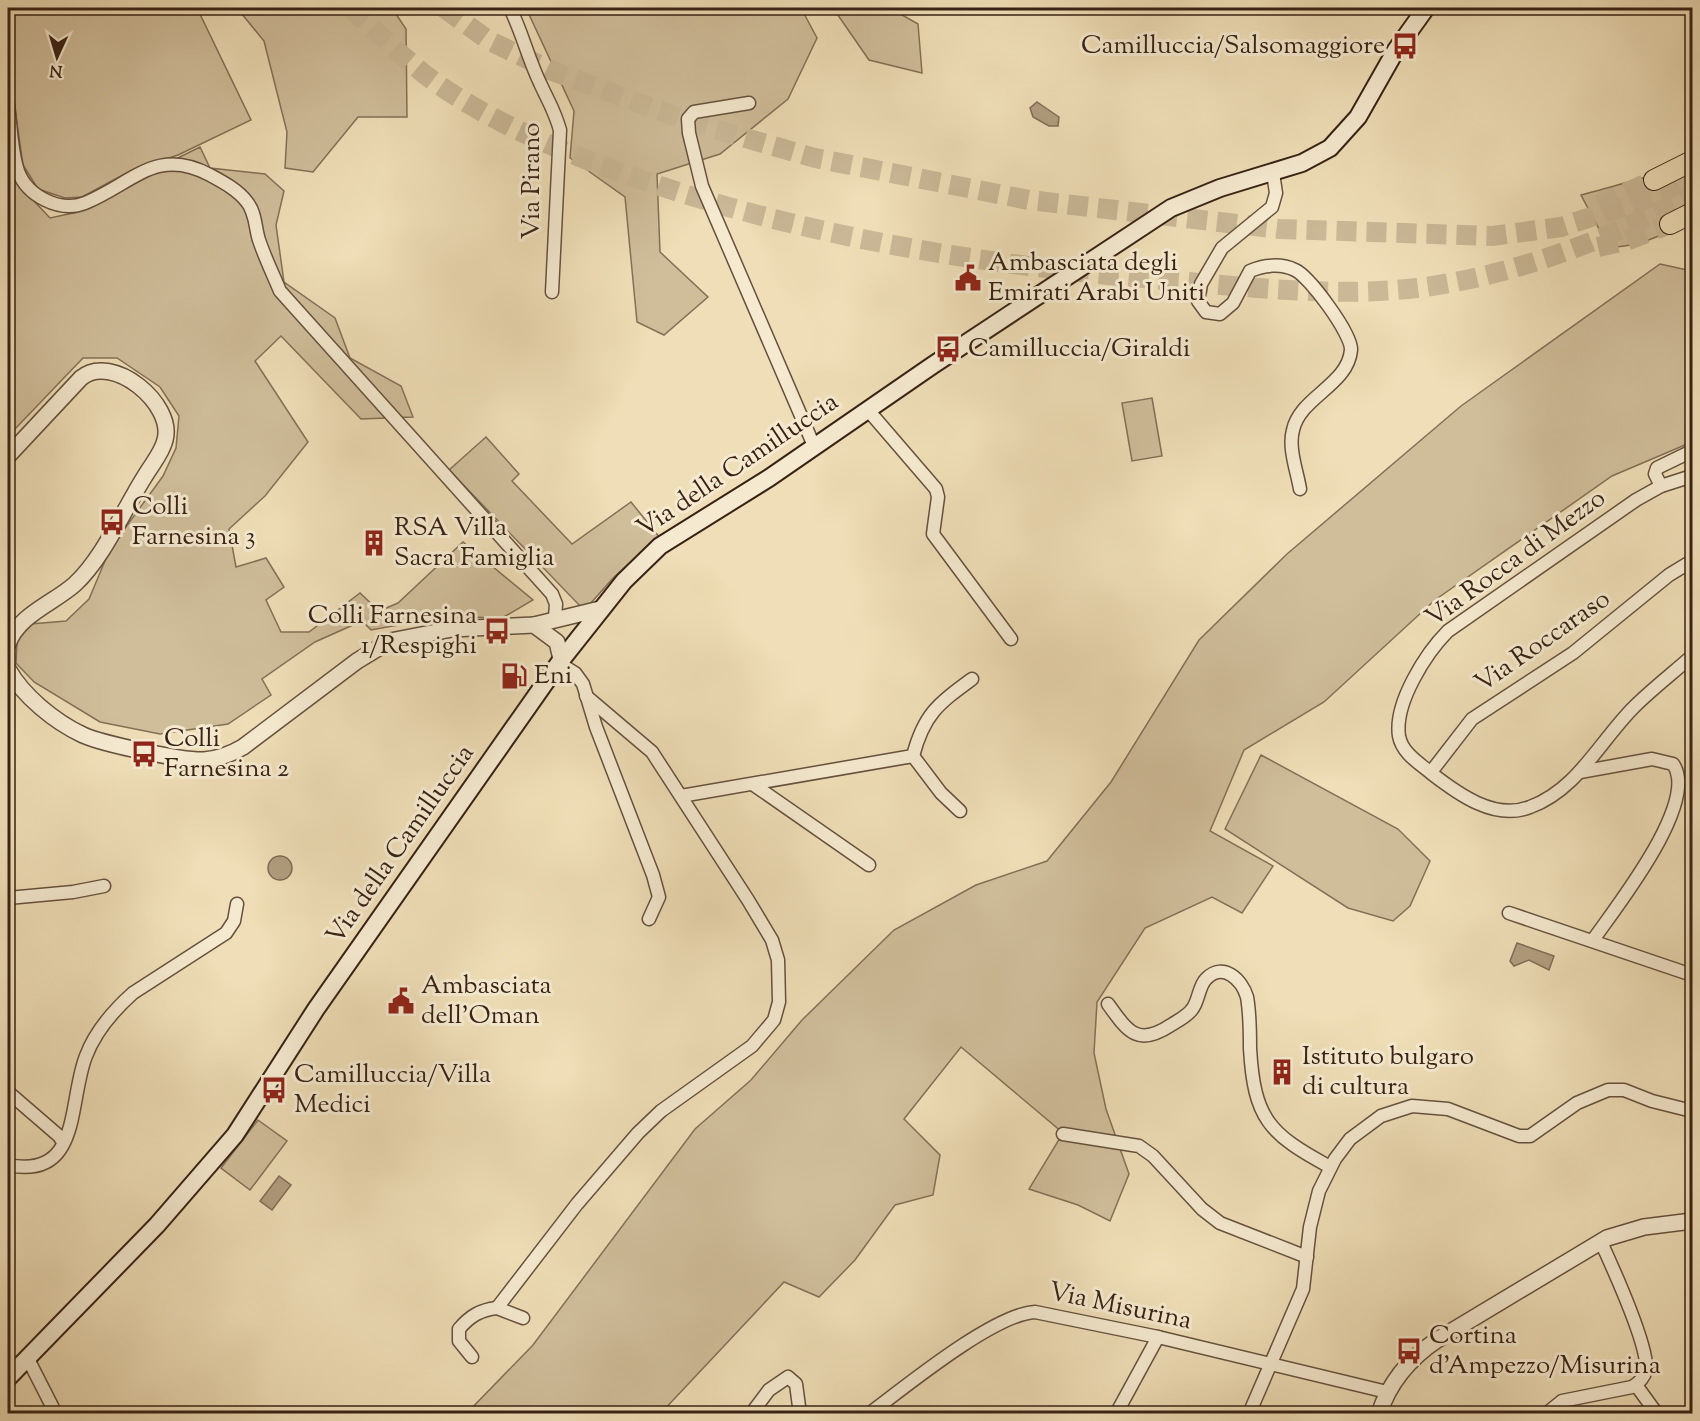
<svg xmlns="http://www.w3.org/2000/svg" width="1700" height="1421" font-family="'Sorts Mill Goudy',serif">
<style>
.green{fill:#d0be9b;stroke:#847058;stroke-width:1.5}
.water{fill:#b19e80;stroke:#816c55;stroke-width:1.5}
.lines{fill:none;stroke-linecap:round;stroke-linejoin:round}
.trunk-tunnel{stroke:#cab897;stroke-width:20;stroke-dasharray:20 10;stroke-linecap:butt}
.minor-casing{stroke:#66513e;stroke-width:15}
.tertiary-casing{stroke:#66513e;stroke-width:18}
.secondary-casing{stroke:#382215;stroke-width:20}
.trunk-casing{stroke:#382215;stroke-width:22}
.minor{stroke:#f5ead0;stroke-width:12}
.tertiary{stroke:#f5ead0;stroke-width:15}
.secondary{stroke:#f5ead0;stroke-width:16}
.trunk{stroke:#efdeb7;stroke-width:20}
.labels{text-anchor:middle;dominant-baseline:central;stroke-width:6;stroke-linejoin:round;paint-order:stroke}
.poi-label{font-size:26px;fill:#382215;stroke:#f5ead0;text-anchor:start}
.street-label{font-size:26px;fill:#382215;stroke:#f5ead0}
</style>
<rect width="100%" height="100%" fill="#efdeb7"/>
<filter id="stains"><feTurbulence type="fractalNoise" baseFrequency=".00333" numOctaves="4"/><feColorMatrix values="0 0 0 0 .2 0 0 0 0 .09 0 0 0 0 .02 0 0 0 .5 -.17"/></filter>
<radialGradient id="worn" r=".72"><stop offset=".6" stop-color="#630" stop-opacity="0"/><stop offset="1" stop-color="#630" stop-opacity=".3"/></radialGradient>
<g class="green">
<polygon points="8,8 197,8 251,120 178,155 132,170 82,197 65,198 38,189 23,165 8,61"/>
<polygon points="237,8 392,8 406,29 407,117 358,117 313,172 285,168 287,132 264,41"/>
<polygon points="526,8 801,8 817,38 788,99 720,154 657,174 660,252 708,297 664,335 637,322 625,197 570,158 574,111"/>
<polygon points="833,8 890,8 918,24 922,73 869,60"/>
<polygon points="8,147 15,181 50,218 78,212 129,182 200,147 210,168 265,174 284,191 276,225 284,282 335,318 350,358 401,386 413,417 361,419 281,336 255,361 308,442 265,496 229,529 236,567 266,558 284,587 266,600 281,632 309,632 360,593 379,611 398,603 463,542 533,600 502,618 466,617 426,620 371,630 362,621 315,642 262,679 271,695 228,724 160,734 100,722 34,682 16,663 17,641 30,624 66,621 89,599 110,549 163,476 176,448 179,416 160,387 117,358 83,358 15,429 8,434"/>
<path d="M 1692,166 L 1692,208 L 1673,230 L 1639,244 L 1609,248 L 1581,195 C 1618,186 1654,173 1692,166 Z"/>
<polygon points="1660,264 1692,271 1692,442 1612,476 1435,600 1324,702 1244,750 1210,831 1273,866 1242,913 1212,897 1145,928 1097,1002 1094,1053 1106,1109 1129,1174 1110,1221 1078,1205 1029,1189 1063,1133 961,1047 904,1119 940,1155 933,1195 895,1205 855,1260 819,1297 784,1282 661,1413 466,1414 533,1345 695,1129 751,1080 802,1020 894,930 976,885 1047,861 1111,782 1199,640 1287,554 1461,406"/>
<polygon points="1152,398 1162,456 1132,461 1122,403"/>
<polygon points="486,437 519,474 512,481 572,544 631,502 660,538 614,577 590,604 581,607 449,470"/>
<polygon points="1261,755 1398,829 1430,861 1410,906 1393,921 1348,908 1225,829"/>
<polygon points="258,1120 287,1141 250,1190 221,1168"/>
</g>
<g class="water">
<polygon points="1037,102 1059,117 1058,126 1049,126 1033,117 1030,108"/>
<circle cx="280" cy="868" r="12"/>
<polygon points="1517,943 1554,956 1549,970 1529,960 1514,966 1510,961"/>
<polygon points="279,1176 291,1185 272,1210 260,1201"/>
</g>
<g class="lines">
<g class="trunk-tunnel">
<path d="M 350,8 C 378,32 406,61 436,83 C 492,122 558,150 622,173 C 792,234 973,264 1153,279 C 1241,286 1329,298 1417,288 C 1508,277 1613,239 1692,194"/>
<polyline points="444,8 488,40 550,70 693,123 815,158 1029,200 1280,229 1492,236 1561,227 1652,197 1692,177"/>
<polyline points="1599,205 1654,180"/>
<polyline points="1598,247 1626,241 1670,224"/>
</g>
<g class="minor-casing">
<g id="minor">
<path d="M 510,8 C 522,32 528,58 540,83 C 548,101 554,109 560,130 L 552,292"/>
<polyline points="749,103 694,112 688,119 689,133 702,186 814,446"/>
<path d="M 8,104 C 11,126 11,150 18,171 C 27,196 60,213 85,203 C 132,184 156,146 210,175 C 223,182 238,190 247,202 C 256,213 255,228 259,240 C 265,258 273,274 280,291 L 552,594 L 556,604 L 555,618"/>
<path d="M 1273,173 L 1276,193 L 1272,207 L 1222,248 L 1201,284 L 1198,301 L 1206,312 L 1220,314 L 1233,303 L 1250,271 C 1263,265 1281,263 1295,270 C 1309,276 1352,334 1351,350 C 1348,385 1300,397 1293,430 C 1288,448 1297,471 1300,489"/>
<polyline points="868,410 936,489 938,497 933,534 1011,639"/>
<path d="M 1692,476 L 1661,486 L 1636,500 L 1448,631 C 1426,653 1394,703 1399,736 C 1402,753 1419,763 1431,773 C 1458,794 1495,821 1530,807 C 1577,790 1600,741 1634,707 C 1652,689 1673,673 1692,656"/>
<polyline points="1661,486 1655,474 1657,468 1692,451"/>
<polyline points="559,663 575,673 583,684 596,727 653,875 659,897 649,919"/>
<path d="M 913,756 C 924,714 938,704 972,679"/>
<polyline points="1431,772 1472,719 1573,653 1669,575 1692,561"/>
<path d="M 1580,772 L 1652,759 L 1673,764 C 1700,802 1616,907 1593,940"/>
<polyline points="754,785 869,865"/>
<polyline points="681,796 913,756 941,793 960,811"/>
<polyline points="8,898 73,892 104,886"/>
<polyline points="1509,913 1692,975"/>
<path d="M 1108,1004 C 1128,1032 1138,1047 1171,1025 C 1179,1020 1188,1016 1193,1008 C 1199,999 1199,986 1206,979 C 1223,961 1242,980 1247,997 C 1250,1014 1250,1031 1250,1048 C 1254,1119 1269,1134 1330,1167"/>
<polyline points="8,1092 59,1136 63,1142"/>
<polyline points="1063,1134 1139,1146 1153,1156 1202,1209 1220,1223 1307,1257"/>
<path d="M 8,1165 C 82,1180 68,1101 86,1056 C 95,1032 114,1010 133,993 L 226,933 L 234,921 L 237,904"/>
<polyline points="523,1318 497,1308 577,1204 638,1133 661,1111 752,1046 774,1020 779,1002 778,960 772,940 748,900 652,752 586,696"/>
<polyline points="27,1357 56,1414"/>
<path d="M 472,1357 L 459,1341 L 459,1329 C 470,1316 480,1310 497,1308"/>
<polyline points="1636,1385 1657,1414"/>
<polyline points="751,1414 769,1390 788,1377 796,1384 800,1414"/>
<path d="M 869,1414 C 905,1387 994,1314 1035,1312 L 1158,1337 L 1387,1392"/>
<polyline points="1116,1414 1158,1337"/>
<polyline points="1249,1414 1303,1289 1310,1227 1319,1191 1335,1159 1350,1139 1381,1116 1412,1106 1448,1109 1519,1136 1530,1136 1577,1103 1608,1090 1624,1090 1652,1101 1692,1111"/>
<path d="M 1546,1414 L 1562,1401 L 1632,1387 C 1639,1383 1644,1378 1646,1370 C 1649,1347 1612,1266 1601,1242"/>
</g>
</g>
<g class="tertiary-casing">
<g id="tertiary">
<path d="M 8,456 L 81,378 C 112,352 175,404 165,440 C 162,453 152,464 145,476 C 124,509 104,557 75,584 C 54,603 18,615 8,644"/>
<polyline points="534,625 557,642 561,659"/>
<path d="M 8,669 C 23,696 55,722 83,735 C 103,744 183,761 204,760 C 218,759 231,754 243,747 L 357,661 L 390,641 L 452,629 L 534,625 L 600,609"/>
<path d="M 1379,1414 C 1389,1383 1410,1358 1437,1340 L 1607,1238 L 1644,1227 L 1692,1221"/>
</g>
</g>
<g class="secondary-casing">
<polyline id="secondary" points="8,1378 157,1225 235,1135 316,1009 559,663 624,581 660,546 769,478 933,365 1171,208 1220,188 1302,163 1330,148 1358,117 1396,50 1426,8"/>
</g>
<g class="trunk-casing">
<g id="trunk">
<polyline points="1654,180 1692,161"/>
<polyline points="1670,224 1692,213"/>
</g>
</g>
<use href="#minor" class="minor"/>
<use href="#tertiary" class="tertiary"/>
<use href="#secondary" class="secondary"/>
<use href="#trunk" class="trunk"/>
</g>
<defs>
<g id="bus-bare" transform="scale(2.07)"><path d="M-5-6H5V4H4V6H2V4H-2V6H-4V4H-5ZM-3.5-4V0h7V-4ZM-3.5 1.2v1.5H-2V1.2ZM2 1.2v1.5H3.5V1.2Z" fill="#8f2418" stroke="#f5ead0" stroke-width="2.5" paint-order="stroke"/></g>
<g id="civic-bare" transform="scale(2.07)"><path d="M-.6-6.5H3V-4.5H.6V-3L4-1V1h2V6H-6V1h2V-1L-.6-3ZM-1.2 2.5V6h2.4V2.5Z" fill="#8f2418" stroke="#f5ead0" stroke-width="2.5" paint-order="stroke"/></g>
<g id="building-bare" transform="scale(2.07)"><path d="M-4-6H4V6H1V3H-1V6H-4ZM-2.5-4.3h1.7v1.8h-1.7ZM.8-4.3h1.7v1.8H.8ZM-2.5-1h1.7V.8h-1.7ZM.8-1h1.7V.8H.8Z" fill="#8f2418" stroke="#f5ead0" stroke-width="2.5" paint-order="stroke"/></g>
<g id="fuel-bare" transform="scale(2.07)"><path d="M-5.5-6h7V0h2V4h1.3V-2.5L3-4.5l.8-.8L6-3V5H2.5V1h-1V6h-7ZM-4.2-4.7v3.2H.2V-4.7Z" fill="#8f2418" stroke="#f5ead0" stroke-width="2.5" paint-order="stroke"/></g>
</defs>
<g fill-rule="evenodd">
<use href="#bus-bare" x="1405" y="46"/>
<use href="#civic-bare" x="968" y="278"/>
<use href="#bus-bare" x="948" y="349"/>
<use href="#bus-bare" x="112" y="522"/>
<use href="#building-bare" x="374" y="543"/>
<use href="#bus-bare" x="497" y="631"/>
<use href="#fuel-bare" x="514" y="676"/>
<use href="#bus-bare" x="144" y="754"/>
<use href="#civic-bare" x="401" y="1001"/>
<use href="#building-bare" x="1282" y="1072"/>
<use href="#bus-bare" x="274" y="1090"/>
<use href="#bus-bare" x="1409" y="1351"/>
</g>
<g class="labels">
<g class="poi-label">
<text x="1385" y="46" text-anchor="end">Camilluccia/Salsomaggiore</text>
<text x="988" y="263">Ambasciata degli<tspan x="988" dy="30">Emirati Arabi Uniti</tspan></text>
<text x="968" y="349">Camilluccia/Giraldi</text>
<text x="132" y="507">Colli<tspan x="132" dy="30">Farnesina 3</tspan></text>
<text x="394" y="528">RSA Villa<tspan x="394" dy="30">Sacra Famiglia</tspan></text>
<text x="477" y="616" text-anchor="end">Colli Farnesina<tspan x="477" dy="30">1/Respighi</tspan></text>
<text x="534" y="676">Eni</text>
<text x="164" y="739">Colli<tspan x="164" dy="30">Farnesina 2</tspan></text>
<text x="421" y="986">Ambasciata<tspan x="421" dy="30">dell'Oman</tspan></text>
<text x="1302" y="1057">Istituto bulgaro<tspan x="1302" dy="30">di cultura</tspan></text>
<text x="294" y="1075">Camilluccia/Villa<tspan x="294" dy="30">Medici</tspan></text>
<text x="1429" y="1336">Cortina<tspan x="1429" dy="30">d'Ampezzo/Misurina</tspan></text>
</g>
<g class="street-label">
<text transform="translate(532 181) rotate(-90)">Via Pirano</text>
<text transform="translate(738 466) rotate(-34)">Via della Camilluccia</text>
<text transform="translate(1516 559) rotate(-36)">Via Rocca di Mezzo</text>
<text transform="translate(1543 642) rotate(-35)">Via Roccaraso</text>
<text transform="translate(401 845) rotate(-55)">Via della Camilluccia</text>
<text transform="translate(1120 1307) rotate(12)">Via Misurina</text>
</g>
</g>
<rect width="1700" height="1421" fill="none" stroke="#efdeb7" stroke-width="30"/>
<rect x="9" y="9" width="1682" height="1403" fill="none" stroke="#382215" stroke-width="3"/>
<rect x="15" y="15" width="1670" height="1391" fill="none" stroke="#382215" stroke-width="1.5"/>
<g transform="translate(57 57) rotate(184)" stroke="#f5ead0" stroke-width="4.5" paint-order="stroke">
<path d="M0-4.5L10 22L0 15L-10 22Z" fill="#382215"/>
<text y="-9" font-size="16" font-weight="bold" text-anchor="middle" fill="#382215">N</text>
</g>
<rect width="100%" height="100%" filter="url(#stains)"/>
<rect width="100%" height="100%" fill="url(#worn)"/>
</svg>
